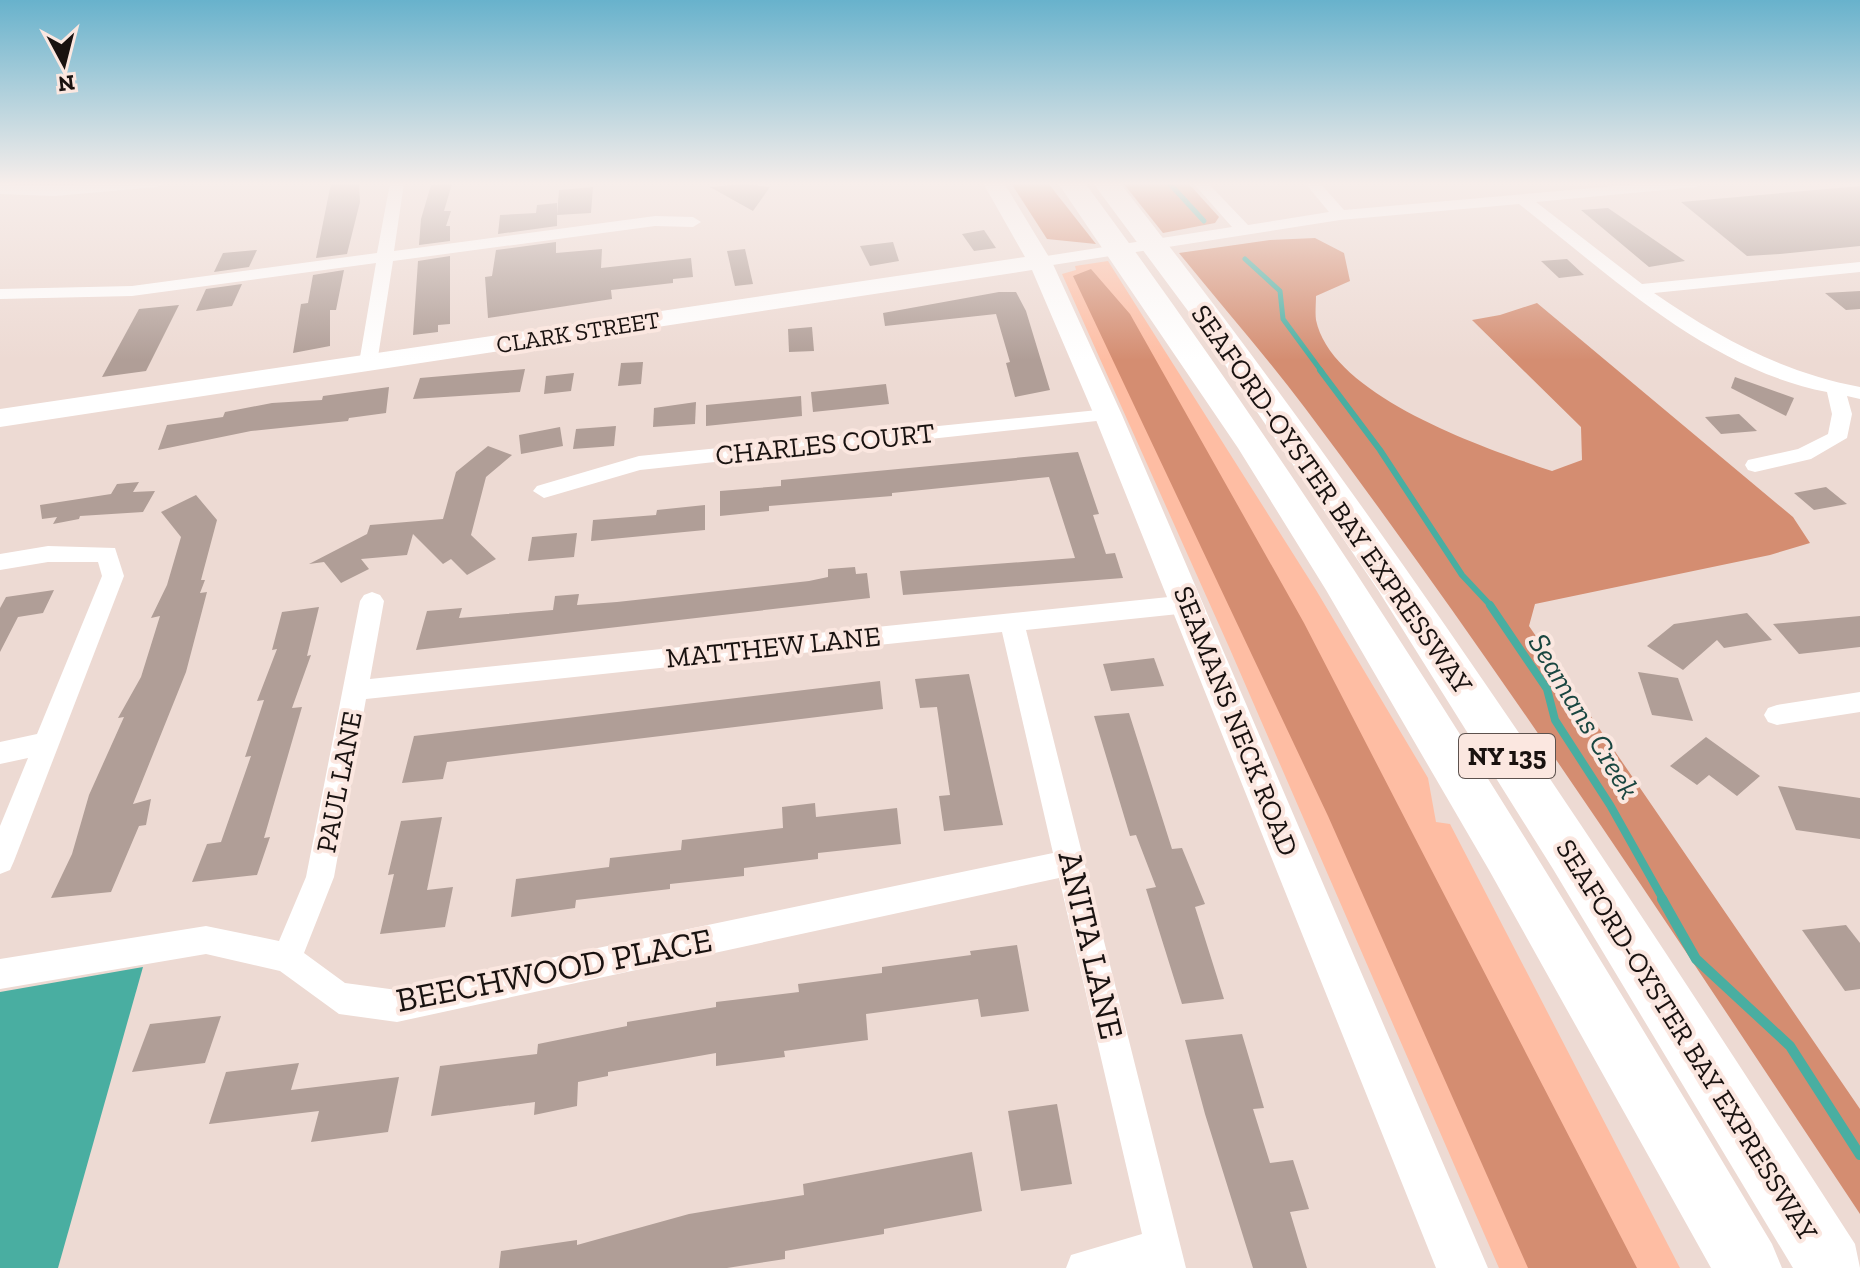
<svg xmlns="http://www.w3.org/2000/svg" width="1860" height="1268" font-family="'Zilla Slab',serif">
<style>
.green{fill:#febda3}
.forest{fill:#d48d71}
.water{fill:#49aea1}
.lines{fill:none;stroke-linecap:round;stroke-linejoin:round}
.stream-far3{stroke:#49aea1;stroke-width:5}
.stream-far2{stroke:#49aea1;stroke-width:6}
.stream-far1{stroke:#49aea1;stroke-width:8}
.stream{stroke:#49aea1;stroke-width:10}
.building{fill:#b09e97}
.street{fill:#fff;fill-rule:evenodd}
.secondary{fill:#fff;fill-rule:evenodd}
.highway{fill:#fff;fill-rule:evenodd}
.labels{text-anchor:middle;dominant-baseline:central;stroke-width:8;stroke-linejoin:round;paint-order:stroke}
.far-street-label{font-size:24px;fill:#191210;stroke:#fbe7e0}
.shield{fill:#fbe7e0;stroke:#5d524e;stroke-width:2}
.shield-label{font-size:26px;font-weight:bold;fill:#191210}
.street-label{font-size:28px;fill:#191210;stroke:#fbe7e0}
.water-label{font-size:30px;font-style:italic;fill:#194640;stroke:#fbe7e0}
.near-street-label{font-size:34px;fill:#191210;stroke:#fbe7e0}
</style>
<rect width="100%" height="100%" fill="#eddad3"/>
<polygon class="green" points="1108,261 1316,590 1428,778 1436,822 1450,824 1680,1268 1499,1268 1229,647 1062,274 1076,270 1075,266"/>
<g class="forest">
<polygon points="1011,183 1048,183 1096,244 1047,239"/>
<polygon points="1123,183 1188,183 1219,217 1215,223 1163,233"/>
<path d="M 1315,238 L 1344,253 L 1350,281 L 1316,296 C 1316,303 1315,313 1316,320 C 1332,397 1487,449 1552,471 L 1582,460 L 1581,427 L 1472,320 L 1500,315 L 1537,303 L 1793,517 L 1810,543 L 1770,555 L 1535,604 L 1529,626 L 1860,1109 L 1860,1214 C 1680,943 1501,669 1305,408 C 1265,355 1221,305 1179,253 L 1270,240 Z"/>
<polygon points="1091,269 1130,314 1304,623 1637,1268 1528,1268 1328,816 1073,276"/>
</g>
<polygon class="water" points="143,967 58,1268 0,1268 0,992"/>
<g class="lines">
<g class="stream-far3">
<polyline points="1169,183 1204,221"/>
<polyline points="1245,259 1280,291 1283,319 1322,372"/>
</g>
<polyline class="stream-far2" points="1320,370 1380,450 1462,575 1492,607"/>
<polyline class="stream-far1" points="1490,605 1547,689 1555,720 1610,805 1664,901"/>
<polyline class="stream" points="1662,899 1696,959 1790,1046 1860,1155"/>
</g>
<g class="building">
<polygon points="331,183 359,183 360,202 347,254 316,258"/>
<polygon points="452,184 444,211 451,211 446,226 450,226 450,241 419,245 421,219 431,185"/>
<polygon points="744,184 770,187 753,211 710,187"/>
<polygon points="1860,186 1860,246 1780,254 1747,256 1681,202"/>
<polygon points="593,187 591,213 557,215 559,190"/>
<polygon points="557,203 557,226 498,234 500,215 536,213 537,205"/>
<polygon points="1608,208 1685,261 1649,267 1581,210"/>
<polygon points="984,230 996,248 974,251 962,234"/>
<polygon points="556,242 556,253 602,249 601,268 691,258 693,277 673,279 673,283 611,290 612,299 488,318 485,277 492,276 496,250"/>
<polygon points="893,242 899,261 870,266 860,246"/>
<polygon points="745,249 753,284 735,286 727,251"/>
<polygon points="257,250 249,267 214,272 223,253"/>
<polygon points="450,256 450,324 438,325 438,332 413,335 418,261"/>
<polygon points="1567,259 1584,275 1559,278 1541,261"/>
<polygon points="344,270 336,310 330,310 330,346 293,353 301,304 308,303 313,275"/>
<polygon points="242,284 232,306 196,311 206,289"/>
<polygon points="1860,291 1860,309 1846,310 1825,293"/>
<polygon points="999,292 1016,292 1026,311 1050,390 1015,397 1006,363 1010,362 996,314 885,326 883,313"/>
<polygon points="179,305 146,371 102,377 139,309"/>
<polygon points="812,327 814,351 789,352 788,329"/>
<polygon points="643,362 641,384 618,386 621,363"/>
<polygon points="525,369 520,392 413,399 420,378"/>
<polygon points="574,373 571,391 544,394 546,376"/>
<polygon points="1735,377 1794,398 1786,416 1731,388"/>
<polygon points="886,384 889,404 813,412 811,392"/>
<polygon points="389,387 386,413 349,418 348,421 251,431 158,450 167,425 223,417 225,412 272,403 322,400 323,396"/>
<polygon points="801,396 802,416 706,426 706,405"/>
<polygon points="696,402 695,424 653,427 654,408"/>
<polygon points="1739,414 1757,431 1721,434 1705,417"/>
<polygon points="616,426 614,446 573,449 576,429"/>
<polygon points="560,427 563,446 521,454 519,435"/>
<polygon points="488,446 512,455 486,477 471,535 496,559 467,575 451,559 443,564 413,534 407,555 361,559 369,569 341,583 324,562 309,564 367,534 370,525 443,519 456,472"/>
<polygon points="1078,452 1099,514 1093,515 1106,554 1115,553 1123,578 903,595 900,571 1075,558 1049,477 892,493 892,496 769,506 769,511 720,516 720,491 781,486 781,480"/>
<polygon points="139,482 133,492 155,491 143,512 80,516 79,519 53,524 57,517 42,519 40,505 111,494 117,484"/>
<polygon points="1826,487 1847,504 1814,510 1794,493"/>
<polygon points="196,495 217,520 201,580 205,580 200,593 207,592 186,672 133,804 151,799 146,825 139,826 111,892 51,898 72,854 89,795 124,717 118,718 141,677 160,616 151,618 167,585 181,537 161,512"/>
<polygon points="705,505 705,530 591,541 593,520 656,515 657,510"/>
<polygon points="577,533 574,557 528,561 532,537"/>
<polygon points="855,567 856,574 867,573 870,598 416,650 427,611 462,608 459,618 553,610 555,596 579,594 577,605 617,602 809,581 828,577 828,569"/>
<polygon points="54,590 43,613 18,617 0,652 0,608 6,597"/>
<polygon points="319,607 307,656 311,655 292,708 302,707 264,838 270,837 257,875 192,882 207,844 221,842 251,756 245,757 264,700 257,701 277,649 272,650 282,612"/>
<polygon points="1747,613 1772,640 1724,648 1717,640 1683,670 1647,646 1674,624"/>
<polygon points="1860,616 1860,647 1799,654 1773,624"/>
<polygon points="1154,658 1164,686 1111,691 1103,664"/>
<polygon points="1638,672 1678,678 1693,721 1652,715"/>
<polygon points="969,674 1003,825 944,831 939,796 950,795 937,707 920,708 915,679"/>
<polygon points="880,681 883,709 447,762 443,779 402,783 414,736"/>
<polygon points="1129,713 1172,849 1182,848 1205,904 1195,907 1224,999 1182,1004 1146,889 1156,887 1136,835 1130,836 1094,716"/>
<polygon points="1706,737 1760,776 1737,796 1709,775 1697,785 1670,766"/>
<polygon points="1778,786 1860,798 1860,839 1796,830"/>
<polygon points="815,803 816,817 897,808 901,844 818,853 818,859 744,868 744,876 670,884 670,889 576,900 575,908 511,917 516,879 609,867 610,858 681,850 682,840 783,828 782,807"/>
<polygon points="442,817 427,890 453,887 445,927 380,934 394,874 388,875 401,821"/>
<polygon points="1846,925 1860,943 1860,989 1845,991 1802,930"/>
<polygon points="1017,945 1029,1011 981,1017 978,999 866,1014 868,1040 784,1051 785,1057 716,1066 716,1053 608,1072 608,1076 578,1082 577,1106 534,1115 535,1102 431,1116 440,1066 537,1054 538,1044 627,1026 627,1022 716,1007 716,1002 799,992 798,984 882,973 882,967 971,955 970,951"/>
<polygon points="221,1016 205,1063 132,1072 150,1024"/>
<polygon points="1242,1034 1264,1108 1253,1109 1270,1163 1293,1160 1309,1209 1290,1212 1307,1268 1253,1268 1205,1114 1185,1040"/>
<polygon points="299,1063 291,1090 399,1077 388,1132 311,1142 319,1111 209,1124 226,1072"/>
<polygon points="1057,1104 1072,1184 1021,1191 1008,1111"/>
<polygon points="972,1152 982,1211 884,1229 884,1234 785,1251 785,1259 727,1268 499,1268 501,1251 577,1240 577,1245 689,1214 804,1195 803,1184"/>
</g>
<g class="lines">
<g class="street">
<polygon points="105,183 164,183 157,187 55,196 0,194 0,184 55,186"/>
<polygon points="390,183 404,183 394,251 655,216 693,217 701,222 693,227 655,226 393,261 377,363 368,369 359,363 376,263 132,296 0,299 0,289 132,286 377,253"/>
<path d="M 1193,183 L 1208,183 L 1248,225 L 1329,212 L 1305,183 L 1320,183 L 1344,210 L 1650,183 L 1703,183 L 1696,187 L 1536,202 L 1642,284 L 1860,262 L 1860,272 L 1654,293 C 1719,338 1782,372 1860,387 L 1860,399 L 1847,396 L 1852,414 L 1847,438 L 1811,459 L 1755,472 L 1748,470 L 1745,465 L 1748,460 L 1798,449 L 1828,434 L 1832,414 L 1827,392 C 1708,369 1611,276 1519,204 L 1340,220 L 1040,267 L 1032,262 L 1040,257 L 1232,227 Z"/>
<polygon points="1108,409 1118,415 1115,419 640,470 544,498 533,491 537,486 639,456"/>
<polygon points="48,546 115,548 124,576 14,861 10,870 0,874 0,826 28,758 0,764 0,742 37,734 102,576 98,562 48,562 0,570 0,554"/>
<path d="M 372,592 L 380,595 L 384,601 L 370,679 L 1188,595 L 1196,598 L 1200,604 L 1196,610 L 1188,613 L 1026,630 L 1186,1268 L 1066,1268 L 1071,1255 L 1142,1234 L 1059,878 L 397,1022 L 339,1014 L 280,971 L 206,954 L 0,989 L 0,959 L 206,926 L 279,941 L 306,877 L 360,601 L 364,595 ZM 1002,632 L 1053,853 L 397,990 L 345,983 L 304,953 L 334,877 L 366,699 Z"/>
<polygon points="1860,692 1860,712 1777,725 1768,722 1764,715 1768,708 1777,705"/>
</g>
<polygon class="secondary" points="983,183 1004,183 1052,262 1122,415 1488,1268 1436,1268 1094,415 1032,270 0,427 0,409 1025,257"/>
<g class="highway">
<path d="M 1058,183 L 1085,183 C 1336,522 1555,882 1772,1244 L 1782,1268 L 1711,1268 L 1489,870 L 1326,590 L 1238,448 Z"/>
<path d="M 1093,183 L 1120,183 C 1387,522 1621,882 1855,1244 L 1860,1268 L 1793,1268 L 1553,869 L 1378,590 L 1194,319 Z"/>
</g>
</g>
<linearGradient id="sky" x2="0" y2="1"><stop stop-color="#68b2cc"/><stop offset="0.51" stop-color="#f7eeeb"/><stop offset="1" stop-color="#f7eeeb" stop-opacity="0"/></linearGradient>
<rect width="1860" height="360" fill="url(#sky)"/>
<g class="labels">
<g class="far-street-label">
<text transform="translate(578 332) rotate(-9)">CLARK STREET</text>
</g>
<rect class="shield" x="1459" y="734" width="96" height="44" rx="6"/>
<g class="shield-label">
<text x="1507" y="756">NY 135</text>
</g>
<g class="street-label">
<text transform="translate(825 444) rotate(-6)">CHARLES COURT</text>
<text transform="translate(1332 499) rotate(55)">SEAFORD-OYSTER BAY EXPRESSWAY</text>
<text transform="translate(773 647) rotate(-6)">MATTHEW LANE</text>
<text transform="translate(1236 721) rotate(68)">SEAMANS NECK ROAD</text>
<text transform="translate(339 782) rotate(-79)">PAUL LANE</text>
<text transform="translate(1687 1040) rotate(58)">SEAFORD-OYSTER BAY EXPRESSWAY</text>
</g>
<g class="water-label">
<text transform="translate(1584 716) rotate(59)">Seamans Creek</text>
</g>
<g class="near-street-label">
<text transform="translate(1091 945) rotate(77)">ANITA LANE</text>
<text transform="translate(554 970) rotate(-11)">BEECHWOOD PLACE</text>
</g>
</g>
<g transform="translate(64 64) rotate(173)" stroke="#fbe7e0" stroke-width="6" paint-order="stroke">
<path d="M0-6L14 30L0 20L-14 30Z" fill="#191210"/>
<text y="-12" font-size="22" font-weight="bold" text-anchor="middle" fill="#191210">N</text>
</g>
</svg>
